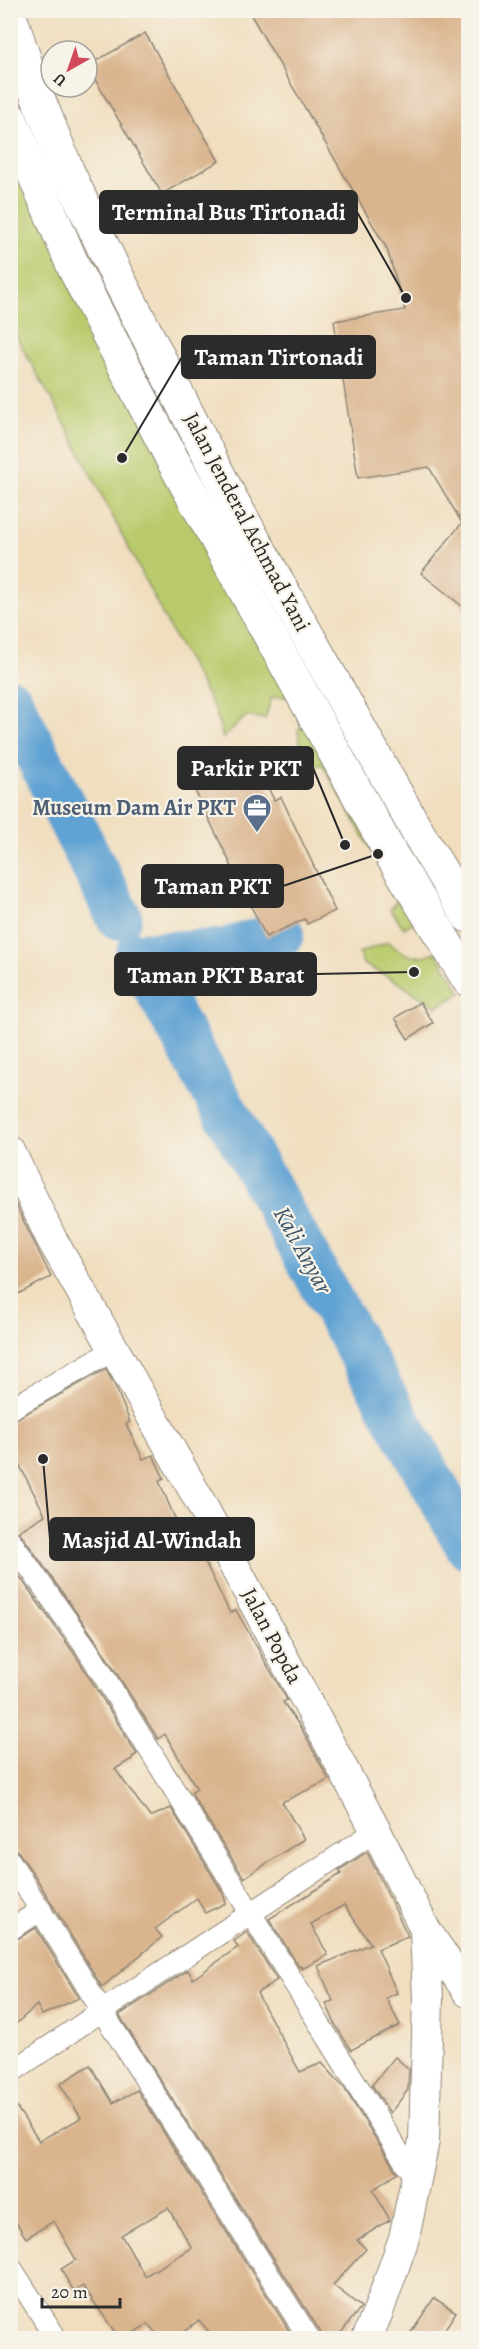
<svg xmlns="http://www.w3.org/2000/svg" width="479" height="2349" font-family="Alegreya,serif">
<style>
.green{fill:#b9ca6c;stroke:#727a4c;stroke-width:1.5}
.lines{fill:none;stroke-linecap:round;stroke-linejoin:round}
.river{stroke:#5fa2d3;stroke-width:46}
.building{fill:#d9b48d;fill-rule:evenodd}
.street-casing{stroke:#8e8475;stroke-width:23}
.secondary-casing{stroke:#8e8475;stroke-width:32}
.primary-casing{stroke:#8e8475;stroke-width:35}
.street{stroke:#fff;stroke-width:21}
.secondary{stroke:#fff;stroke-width:30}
.primary{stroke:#fff;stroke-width:33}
.labels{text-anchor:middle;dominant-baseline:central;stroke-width:4.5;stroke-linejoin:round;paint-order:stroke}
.street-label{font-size:22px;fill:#2b2b2b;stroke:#f7f3e8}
.service-label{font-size:22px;font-weight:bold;fill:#4e5e75;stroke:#f7f3e8;text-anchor:end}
.water-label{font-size:24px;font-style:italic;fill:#3d5566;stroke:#f7f3e8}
.leader{fill:none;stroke:#2b2b2b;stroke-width:2}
.callout-dot{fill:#2b2b2b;stroke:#f7f3e8;stroke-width:2}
.callout{fill:#2b2b2b;stroke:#2b2b2b;stroke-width:2}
.callout-label{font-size:24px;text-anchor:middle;font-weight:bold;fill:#fff}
</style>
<rect width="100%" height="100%" fill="#f7f3e8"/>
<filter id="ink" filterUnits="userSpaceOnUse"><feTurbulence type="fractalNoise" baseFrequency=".0167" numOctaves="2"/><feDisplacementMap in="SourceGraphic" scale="12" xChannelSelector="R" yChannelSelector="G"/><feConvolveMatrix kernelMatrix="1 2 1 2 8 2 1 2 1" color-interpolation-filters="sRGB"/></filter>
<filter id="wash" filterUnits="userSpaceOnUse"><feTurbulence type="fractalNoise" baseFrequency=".008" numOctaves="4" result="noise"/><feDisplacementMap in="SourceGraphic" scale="24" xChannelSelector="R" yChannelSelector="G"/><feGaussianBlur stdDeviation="1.35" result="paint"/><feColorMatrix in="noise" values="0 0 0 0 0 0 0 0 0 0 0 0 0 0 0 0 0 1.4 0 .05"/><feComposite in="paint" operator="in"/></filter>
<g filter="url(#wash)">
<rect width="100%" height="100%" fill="#f0debf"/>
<g class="green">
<polygon points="10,154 291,697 272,697 265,719 246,716 223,738 215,710 170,629 68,429 11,327"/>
<polygon points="305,722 418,919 404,928 390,909 399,898 322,764 315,767 306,749 300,744 298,730"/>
<path d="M 388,942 C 406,957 414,960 436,952 L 462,993 L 436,1007 L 396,981 L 363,964 L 359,953 Z"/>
</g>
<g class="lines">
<g class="river">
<polyline points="10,701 119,917"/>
<polyline points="281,934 222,952 138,955 468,1546"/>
</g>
</g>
<g id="blocks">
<g class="building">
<polygon points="248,10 468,10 468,611 421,573 462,523 429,467 358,478 334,321 405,310 387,249"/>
<polygon points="145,33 219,161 162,194 87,66"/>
<polygon points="251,752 274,800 281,797 335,911 307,924 305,919 266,937 190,780"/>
<polygon points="420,1002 433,1023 408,1039 395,1018"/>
<polygon points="10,1193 51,1277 10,1298"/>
<polygon points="106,1369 116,1388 130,1422 126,1424 143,1459 153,1455 164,1478 159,1481 186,1544 191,1541 199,1557 202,1556 230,1613 236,1610 287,1700 283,1702 301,1728 329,1780 282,1802 304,1839 244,1878 194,1798 192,1792 197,1789 165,1734 158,1739 97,1642 19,1531 45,1515 19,1464 10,1468 10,1422"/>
<polygon points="10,1563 76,1656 137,1754 132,1757 132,1759 115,1769 150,1817 171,1808 223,1893 226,1903 205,1913 197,1898 155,1929 162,1937 102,1987 35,1876 10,1840"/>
<polygon points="367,1852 408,1936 378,1949 397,1993 386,1998 400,2025 351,2050 336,2026 326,2003 333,2001 318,1966 371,1944 344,1905 311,1924 328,1955 302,1969 301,1966 299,1967 269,1919 341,1874 339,1870"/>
<polygon points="36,1928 79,1998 42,2015 37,2005 10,2029 10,1943"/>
<polygon points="247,1932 277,1980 257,1993 300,2072 322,2063 343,2086 397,2173 373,2190 390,2220 357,2240 366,2249 333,2285 361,2307 337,2338 322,2338 320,2331 119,2015 188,1970 193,1979 238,1947 234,1941"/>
<polygon points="395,2057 409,2069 408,2090 390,2113 372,2085"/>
<path d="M 90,2065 L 113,2103 L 137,2090 L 293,2337 L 214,2338 L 199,2320 L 176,2338 L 160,2338 L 148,2324 L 125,2338 L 119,2338 L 83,2286 L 74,2292 L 61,2269 L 76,2260 L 54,2221 L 26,2238 L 10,2213 L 10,2097 L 39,2141 L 81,2118 L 60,2084 ZM 168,2208 L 192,2248 L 145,2276 L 121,2235 Z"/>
<polygon points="434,2298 456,2312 439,2338 407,2338"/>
</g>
</g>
</g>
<g filter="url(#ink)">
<use href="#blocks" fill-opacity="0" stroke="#8e8475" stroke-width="1.5"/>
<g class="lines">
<g class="street-casing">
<g id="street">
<polyline points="10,1409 114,1350"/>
<polyline points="10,1540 87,1649 416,2180"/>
<polyline points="10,1861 102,2011 309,2338"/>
<polyline points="10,1930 41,1910"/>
<polyline points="10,2073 102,2011 376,1831"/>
<polyline points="10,2266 56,2338"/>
</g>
</g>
<g class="secondary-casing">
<g id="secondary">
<polyline points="10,1151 51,1238 197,1496 376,1831 425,1929 468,1992"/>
<polyline points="367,2338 378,2312 404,2238 424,2141 428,1999 425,1929"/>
</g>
</g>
<g class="primary-casing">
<g id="primary">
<polyline points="10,16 34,88 68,172 115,272 230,497 421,838 468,916"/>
<polyline points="10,118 74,268 171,457 392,856 468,979"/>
</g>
</g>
<use href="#street" class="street"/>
<use href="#secondary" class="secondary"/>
<use href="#primary" class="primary"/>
</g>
</g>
<defs>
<g id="office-pin" transform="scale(1.5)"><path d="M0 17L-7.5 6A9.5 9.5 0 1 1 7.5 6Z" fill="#5c6f8a" stroke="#f7f3e8"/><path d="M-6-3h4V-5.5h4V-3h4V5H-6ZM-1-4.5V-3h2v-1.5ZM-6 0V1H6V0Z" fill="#fff"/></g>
</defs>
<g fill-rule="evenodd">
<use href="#office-pin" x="257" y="808"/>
</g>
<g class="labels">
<g class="street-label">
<text transform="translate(247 522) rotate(62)">Jalan Jenderal Achmad Yani</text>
<text transform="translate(272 1636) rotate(62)">Jalan Popda</text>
</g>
<g class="service-label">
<text x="236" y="808">Museum Dam Air PKT</text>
</g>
<g class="water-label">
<text transform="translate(303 1250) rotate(61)">Kali Anyar</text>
</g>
</g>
<path class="leader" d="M406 298L357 212M122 458L182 357M345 845L313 768M378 854L283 886M414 972L316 974M43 1459L50 1539"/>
<g class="callout-dot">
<circle cx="406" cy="298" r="6"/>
<circle cx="122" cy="458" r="6"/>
<circle cx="345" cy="845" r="6"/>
<circle cx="378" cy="854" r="6"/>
<circle cx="414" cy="972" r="6"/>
<circle cx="43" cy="1459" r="6"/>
</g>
<g class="callout">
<rect x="100" y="191" width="257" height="42" rx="6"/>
<rect x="182" y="336" width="193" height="42" rx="6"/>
<rect x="178" y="747" width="135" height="42" rx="6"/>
<rect x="142" y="865" width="141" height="42" rx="6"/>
<rect x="115" y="953" width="201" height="42" rx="6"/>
<rect x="50" y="1518" width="204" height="42" rx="6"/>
</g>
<g class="callout-label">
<text x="229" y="220">Terminal Bus Tirtonadi</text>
<text x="279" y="365">Taman Tirtonadi</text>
<text x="246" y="776">Parkir PKT</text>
<text x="213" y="894">Taman PKT</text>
<text x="216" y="983">Taman PKT Barat</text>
<text x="152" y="1548">Masjid Al-Windah</text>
</g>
<rect width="479" height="2349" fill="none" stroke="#f7f3e8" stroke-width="36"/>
<g transform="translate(69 69) rotate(220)"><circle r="28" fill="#f7f3e8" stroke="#a5a39c" stroke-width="1.5"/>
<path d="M0-4.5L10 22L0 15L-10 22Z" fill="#d1495b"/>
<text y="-9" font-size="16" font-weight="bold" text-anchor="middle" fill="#2b2b2b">U</text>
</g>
<path d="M42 2298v9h78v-9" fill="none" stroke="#2b2b2b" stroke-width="3"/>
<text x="51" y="2298" font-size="18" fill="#2b2b2b" stroke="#f7f3e8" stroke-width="4.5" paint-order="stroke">20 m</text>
</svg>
